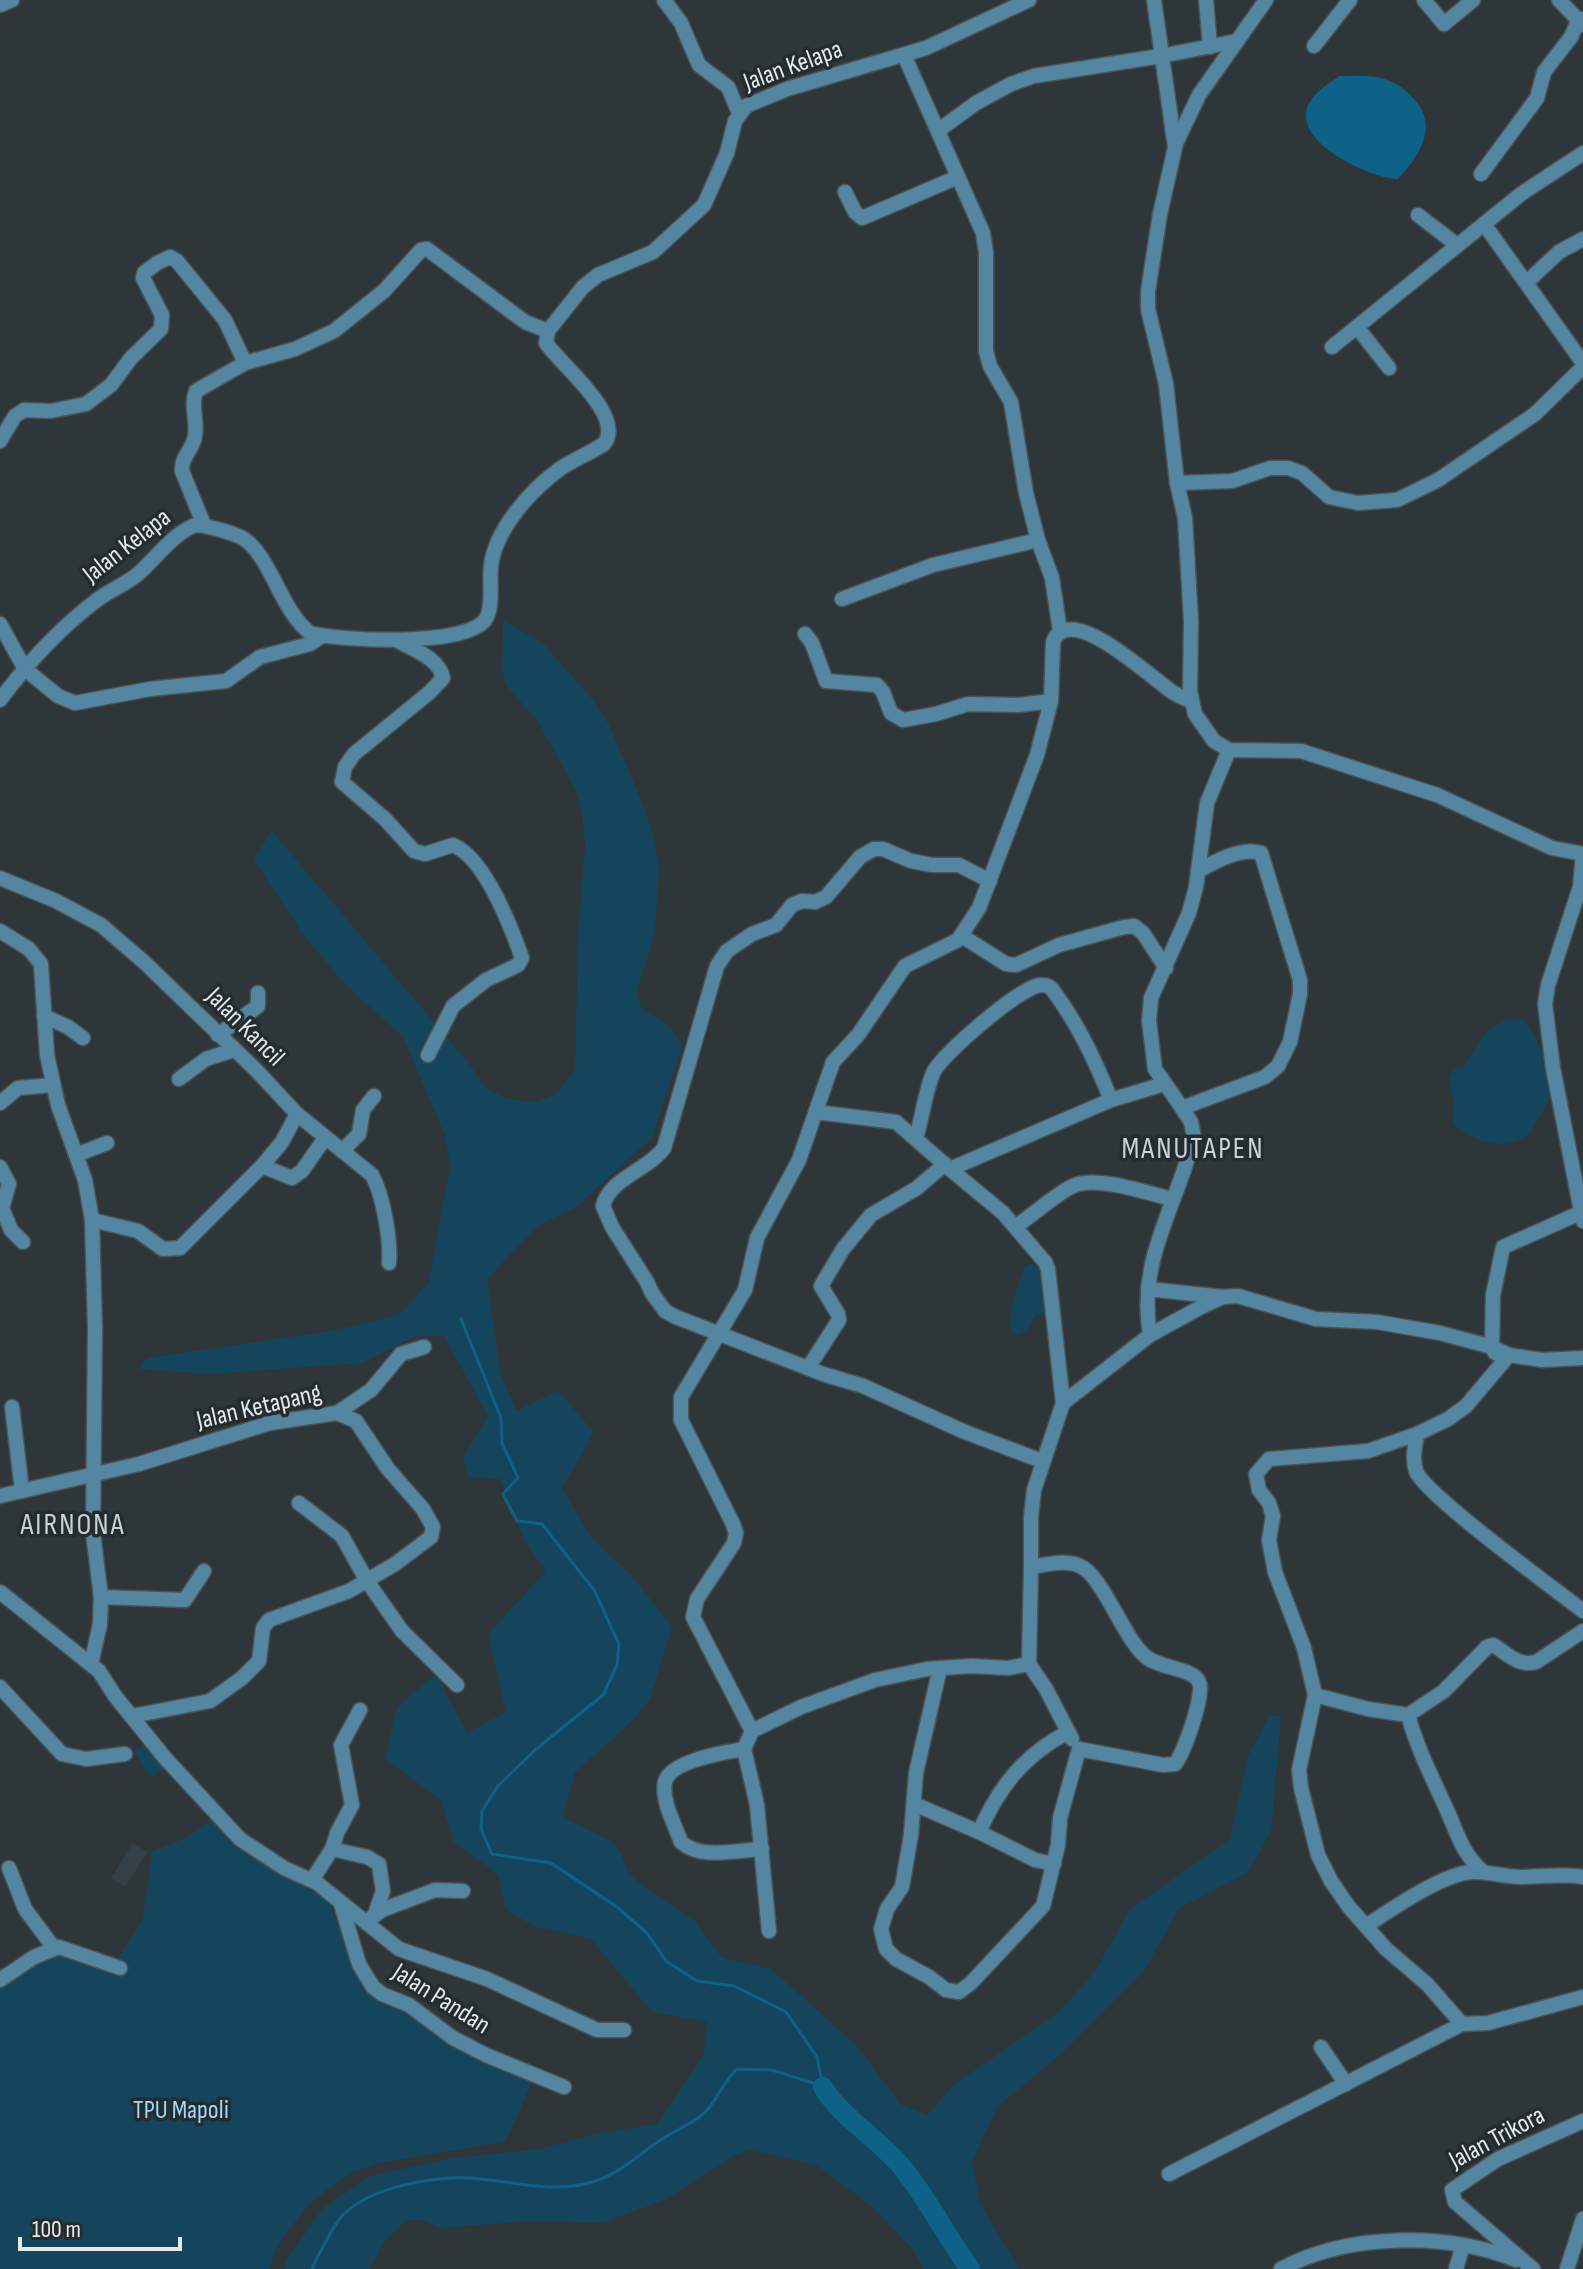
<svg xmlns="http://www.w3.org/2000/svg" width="1583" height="2269" font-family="'Sofia Sans Condensed',sans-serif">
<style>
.built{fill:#334048}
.green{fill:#15455c}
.water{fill:#0f6287}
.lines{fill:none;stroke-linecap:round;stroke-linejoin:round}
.stream{stroke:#0f6287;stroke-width:3}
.river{stroke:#0f6287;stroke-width:20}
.minor-casing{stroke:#4c5356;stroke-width:17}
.minor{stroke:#5486a2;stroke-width:14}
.labels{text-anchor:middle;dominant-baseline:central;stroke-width:7;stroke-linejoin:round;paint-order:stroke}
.street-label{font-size:26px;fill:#e4e9eb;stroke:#252c30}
.park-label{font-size:26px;fill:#a0d9fa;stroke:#252c30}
.quarter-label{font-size:30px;letter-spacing:2px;fill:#cad3d9;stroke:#252c30}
</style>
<rect width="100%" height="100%" fill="#2f363a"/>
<polygon class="built" points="133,1843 147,1852 125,1887 111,1878"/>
<g class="green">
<polygon points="503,620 544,644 593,700 609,725 644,807 653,834 659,868 655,932 637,991 642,1009 670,1026 682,1045 652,1138 575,1208 537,1226 487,1279 500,1371 516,1411 558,1391 594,1432 562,1488 590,1536 631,1575 672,1626 650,1700 627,1726 575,1772 563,1817 613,1842 620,1852 629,1873 640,1884 696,1922 722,1958 771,1969 856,2045 901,2105 928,2115 952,2086 1060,2011 1096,1970 1129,1910 1230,1839 1248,1756 1270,1715 1281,1716 1271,1832 1247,1873 1179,1908 1144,1971 1063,2052 997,2107 972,2161 980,2204 1019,2269 924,2269 914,2251 873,2207 816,2165 750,2150 733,2156 666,2199 602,2223 533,2221 439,2228 422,2220 411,2220 404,2223 386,2240 369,2269 284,2269 287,2260 322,2209 371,2176 453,2158 540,2149 600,2133 657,2124 704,2054 707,2022 652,2012 591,1939 533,1926 505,1908 498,1874 454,1842 441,1800 385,1759 397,1707 436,1674 467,1733 506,1712 488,1634 546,1571 525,1542 501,1479 469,1477 463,1457 488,1416 444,1336 416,1336 362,1363 210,1374 139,1369 147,1358 330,1331 399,1315 429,1282 450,1167 446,1138 403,1037 345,984 302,933 254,859 272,831 470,1065 485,1087 507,1099 537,1102 556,1094 575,1070 578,936 585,847 582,810 574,786 537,720 506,685 502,669"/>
<path d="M 1518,1019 C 1540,1026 1549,1076 1549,1098 C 1546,1107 1534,1129 1527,1135 C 1505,1153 1470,1141 1453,1123 L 1454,1107 L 1449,1076 L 1455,1069 L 1465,1066 C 1478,1043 1488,1020 1518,1019 Z"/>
<path d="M 1033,1264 L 1041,1267 L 1049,1312 L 1036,1315 L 1027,1330 L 1017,1335 L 1011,1331 C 1007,1320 1019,1276 1026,1266 Z"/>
<polygon points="150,1742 165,1769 150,1777 134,1751"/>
<path d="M 214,1819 C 221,1851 302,1881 329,1902 L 365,1993 C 377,1997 390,2000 401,2006 C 449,2031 479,2066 534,2077 C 526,2093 513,2132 503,2142 L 378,2163 L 350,2173 L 311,2202 L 279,2242 L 269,2269 L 0,2269 L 0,1981 L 42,1953 L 114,1965 L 143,1919 L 152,1851 L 184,1839 Z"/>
</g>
<path class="water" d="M 1339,76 C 1351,76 1365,75 1376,77 C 1392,80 1403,87 1413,98 C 1440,126 1419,156 1398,179 C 1371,178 1302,146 1306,113 C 1308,96 1326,86 1339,76 Z"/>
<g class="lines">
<g class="stream">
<polyline points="461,1319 501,1418 502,1443 518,1478 503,1494 517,1521 542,1524 594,1590 619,1644 617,1665 603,1695 535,1750 498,1786 482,1811 481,1829 492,1854 551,1863 617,1907 647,1933 666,1961 697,1981 734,1986 786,2012 817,2057 823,2087"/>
<path d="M 312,2269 C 316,2259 335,2223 342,2216 C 370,2186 441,2174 480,2179 C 521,2183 561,2195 601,2179 C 624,2170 642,2152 662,2139 C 677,2129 697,2122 708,2109 C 719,2096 724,2081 737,2069 L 772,2070 L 822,2086"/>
</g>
<path class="river" d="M 823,2087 C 838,2114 879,2140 901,2166 C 927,2197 946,2236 970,2269"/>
<g class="minor-casing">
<g id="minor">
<polyline points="664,0 681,23 699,65 728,87 739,113"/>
<polyline points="1154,0 1175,147"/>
<polyline points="1206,0 1210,47"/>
<polyline points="1266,0 1199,95 1176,143 1160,214 1148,291 1148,309 1166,384 1177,483 1185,518 1191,621 1190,691 1195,714 1214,741 1229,750 1301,751 1437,795 1552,848 1583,854"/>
<polyline points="1424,0 1444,24 1473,0"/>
<polyline points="1559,0 1583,25"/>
<polyline points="0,5 12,0"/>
<polyline points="1314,46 1350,0"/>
<polyline points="904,55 983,233 986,252 986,351 990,366 1011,402 1026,493 1038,540 1052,578 1060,631"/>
<polyline points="939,130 976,103 1011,84 1034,76 1161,56 1237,41"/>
<polyline points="1481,174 1537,98 1544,72 1571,37 1578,21 1583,19"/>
<polyline points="845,192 855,212 862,218 958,177"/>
<polyline points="1418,215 1457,245"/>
<polyline points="1484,224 1583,363"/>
<polyline points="1527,282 1559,252 1583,239"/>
<polyline points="1357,327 1389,368"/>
<polyline points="1332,347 1521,194 1583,153"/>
<polyline points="0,441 15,416 24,410 51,411 86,404 111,385 131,358 161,329 162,315 143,278 144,273 157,263 170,257 177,261 225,320 245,363"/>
<polyline points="1177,483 1232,481 1270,468 1288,468 1302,473 1329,497 1358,503 1397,500 1438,480 1535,414 1583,367"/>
<path d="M 204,525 L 182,471 C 181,456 193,450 195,436 C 198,421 190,406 196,391 L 245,363 L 295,349 L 334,331 L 384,291 L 421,250 L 427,249 L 525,322 L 548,331"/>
<polyline points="842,599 933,565 1038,540"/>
<polyline points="0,624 25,669 58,696 75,703 150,689 226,681 260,657 310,644 322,636"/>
<polyline points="805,634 812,643 826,681 877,685 883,692 891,713 903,720 936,714 968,704 1019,705 1051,701"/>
<path d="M 398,641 C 414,650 439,658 443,678 L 430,692 L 354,754 L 345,767 L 342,782 L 385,819 L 414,851 L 425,854 L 453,845 C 485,858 511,927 522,958 L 518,965 L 486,980 L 453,1006 L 428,1055"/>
<path d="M 0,700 C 27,664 61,627 97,600 C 110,590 126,584 138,574 C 156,558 171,536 193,526 C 201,523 237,534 244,539 C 271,557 281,611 310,633 C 342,641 464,647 485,620 C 494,608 489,581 491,566 C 495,529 532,489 561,468 C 575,459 590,453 604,444 C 626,416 561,365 546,343 L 548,331 L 583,287 L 598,275 L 653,252 L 704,205 L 727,153 L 735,121 L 746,106 L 787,89 L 926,48 L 1029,0"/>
<polyline points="1583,854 1580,887 1548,985 1545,1004 1553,1068 1583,1221"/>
<path d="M 0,878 L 56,901 L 101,925 L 144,962 L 256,1070 L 297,1114 L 372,1175 C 383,1195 391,1240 389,1263"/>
<path d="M 990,881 L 959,865 L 932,865 L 911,861 L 883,849 L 874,849 L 860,857 L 826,897 L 815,902 L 802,901 L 792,905 L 776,925 L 752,934 L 727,951 L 717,966 L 664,1148 C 647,1171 609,1179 603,1206 L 612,1227 L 647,1282 L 652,1293 L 665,1311 L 676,1317 L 823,1374 L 863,1386 L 965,1432 L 1042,1461"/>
<polyline points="0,931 29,949 41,964 47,1055 58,1105 85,1180 92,1220 95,1328 93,1533 101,1597 100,1624 91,1664"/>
<polyline points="962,936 1006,964 1016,965 1059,945 1124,927 1134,926 1143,933 1166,968"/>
<polyline points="44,1016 68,1027 83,1038"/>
<polyline points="218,1035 258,1006 258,993"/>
<polyline points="179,1079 206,1059 234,1050"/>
<polyline points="0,1103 18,1088 53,1085"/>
<polyline points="1182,1108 1155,1069 1149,1021 1151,998 1189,913 1196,887 1207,803 1229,750"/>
<polyline points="816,1112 896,1122 950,1169"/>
<path d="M 916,1138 C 922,1119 926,1087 934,1071 C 945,1052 1019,988 1040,985 C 1047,985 1047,985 1052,989 C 1078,1024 1095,1060 1111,1100"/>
<polyline points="342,1151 359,1134 363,1110 374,1096"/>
<polyline points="76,1155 107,1143"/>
<polyline points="262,1166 292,1178 302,1171 325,1138"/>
<polyline points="0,1167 9,1184 2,1208 11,1230 23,1242"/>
<polyline points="92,1220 138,1231 163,1249 180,1248 262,1166 282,1142 297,1114"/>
<path d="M 1016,1226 C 1032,1216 1057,1193 1073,1186 C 1096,1175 1147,1193 1172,1199"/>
<polyline points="1148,1289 1223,1297"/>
<path d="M 1150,1335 C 1137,1259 1177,1206 1194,1137 L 1191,1122 L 1182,1108 L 1265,1077 L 1278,1066 L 1290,1042 L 1300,994 L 1300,980 L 1261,853 C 1241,847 1216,861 1198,871"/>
<polyline points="1495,1353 1492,1347 1493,1295 1503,1247 1580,1213"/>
<polyline points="1583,1358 1542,1360 1509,1355 1466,1406 1448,1419 1417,1434 1368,1451 1269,1459 1256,1474 1259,1490 1269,1503 1273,1516 1269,1540 1275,1572 1304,1648 1315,1695 1299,1770 1301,1788 1318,1855 1331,1881 1349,1907 1386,1949 1427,1984 1462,2024 1488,2023 1583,1997"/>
<polyline points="808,1368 839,1320 838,1314 821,1286 843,1249 871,1215 917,1188 945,1164"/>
<polyline points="1063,1403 1048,1269 1045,1262 1003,1213 950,1169 1111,1100 1164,1084"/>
<polyline points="12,1407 22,1491"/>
<polyline points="337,1413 371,1390 401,1354 424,1347"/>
<path d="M 1417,1434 C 1415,1446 1412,1459 1416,1471 C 1425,1495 1555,1589 1583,1611"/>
<polyline points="0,1496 139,1464 270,1423 337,1413 356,1421 388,1469 423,1509 433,1527 431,1537 395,1564 349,1591 269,1620 263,1628 259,1661 242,1678 210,1701 132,1716"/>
<polyline points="299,1503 342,1536 367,1581 402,1631 457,1685"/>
<polyline points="0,1592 99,1671 115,1696 165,1758 240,1839 284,1868 317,1883 399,1949 487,1979 597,2030 624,2030"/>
<polyline points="101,1597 185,1600 204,1571"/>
<polyline points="1029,1664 1046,1689 1072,1739"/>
<polyline points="940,1668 916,1773 911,1835 902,1887 887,1909 881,1929 886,1949 896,1959 929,1977 946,1990 959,1992 971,1983 1043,1906 1058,1845 1060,1818 1079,1749"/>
<polyline points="0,1687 62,1754 86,1759 125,1754"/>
<path d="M 1315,1695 L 1368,1709 L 1408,1715 C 1417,1748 1432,1777 1446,1808 C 1458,1834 1461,1852 1483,1872"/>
<path d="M 1408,1715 L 1444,1691 L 1487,1647 L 1493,1645 C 1507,1653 1518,1667 1536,1662 L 1583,1631"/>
<path d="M 752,1731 L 693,1617 L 697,1599 L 734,1543 L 736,1533 L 733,1524 L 681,1420 L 681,1397 L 745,1290 L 757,1238 L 799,1160 L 833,1062 L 858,1035 L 905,966 L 958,940 L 979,908 L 1037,755 L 1051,701 L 1053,642 C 1070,599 1153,680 1174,693 C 1179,696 1185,699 1191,701"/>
<path d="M 744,1749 C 726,1752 670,1761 665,1782 C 661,1800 675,1825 681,1842 C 700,1860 738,1850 762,1849"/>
<path d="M 1079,1749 L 1163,1765 L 1175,1764 C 1184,1753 1205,1694 1199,1682 C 1192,1667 1159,1669 1145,1656 C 1123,1637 1102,1575 1080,1566 C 1066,1559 1045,1565 1031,1567 L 1031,1517 L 1034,1490 L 1063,1403 L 1150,1335 L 1201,1307 L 1223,1297 L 1238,1296 L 1316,1319 L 1377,1322 L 1440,1333 L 1492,1347 L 1509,1355"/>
<polyline points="914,1804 979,1832 1035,1860 1054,1864"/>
<path d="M 979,1832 C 999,1787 1024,1755 1068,1732"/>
<polyline points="332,1849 367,1857 379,1864 383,1891 375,1914"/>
<polyline points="9,1868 25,1909 54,1948"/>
<polyline points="312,1880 332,1849 337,1833 352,1805 341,1745 360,1710"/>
<polyline points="341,1904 359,1964 373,1987 382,1994 409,2005 453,2038 486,2055 564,2087"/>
<polyline points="367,1921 382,1910 435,1890 463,1891"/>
<path d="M 1366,1926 C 1390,1910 1444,1873 1472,1872 C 1488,1871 1504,1877 1521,1877 C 1543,1877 1562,1873 1583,1877"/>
<polyline points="769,1931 757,1805 744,1749 752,1731 801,1707 875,1680 927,1669 971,1666 1008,1668 1029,1664 1031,1567"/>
<polyline points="0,1980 34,1957 59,1947 120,1968"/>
<polyline points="1321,2047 1346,2084"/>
<polyline points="1169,2174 1462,2024"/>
<path d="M 1281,2269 C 1348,2233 1446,2232 1516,2260"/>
<polyline points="1456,2269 1463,2245"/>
<polyline points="1533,2269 1455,2202 1452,2190 1498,2159 1583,2121"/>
<polyline points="1567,2269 1583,2219"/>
</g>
</g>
<use href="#minor" class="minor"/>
</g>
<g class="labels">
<g class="street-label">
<text transform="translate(793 66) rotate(-20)">Jalan Kelapa</text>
<text transform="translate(127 546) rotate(-38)">Jalan Kelapa</text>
<text transform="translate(245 1027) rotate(45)">Jalan Kancil</text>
<text transform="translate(259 1407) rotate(-13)">Jalan Ketapang</text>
<text transform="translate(441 1999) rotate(32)">Jalan Pandan</text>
<text transform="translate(1497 2138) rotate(-28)">Jalan Trikora</text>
</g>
<g class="park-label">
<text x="181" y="2110">TPU Mapoli</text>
</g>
<g class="quarter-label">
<text x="1193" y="1149">MANUTAPEN</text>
<text x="73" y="1525">AIRNONA</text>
</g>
</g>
<path d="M20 2237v12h160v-12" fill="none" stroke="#e4e9eb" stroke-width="4"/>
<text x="32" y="2237" font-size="24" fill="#e4e9eb" stroke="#252c30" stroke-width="6" paint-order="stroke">100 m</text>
</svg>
